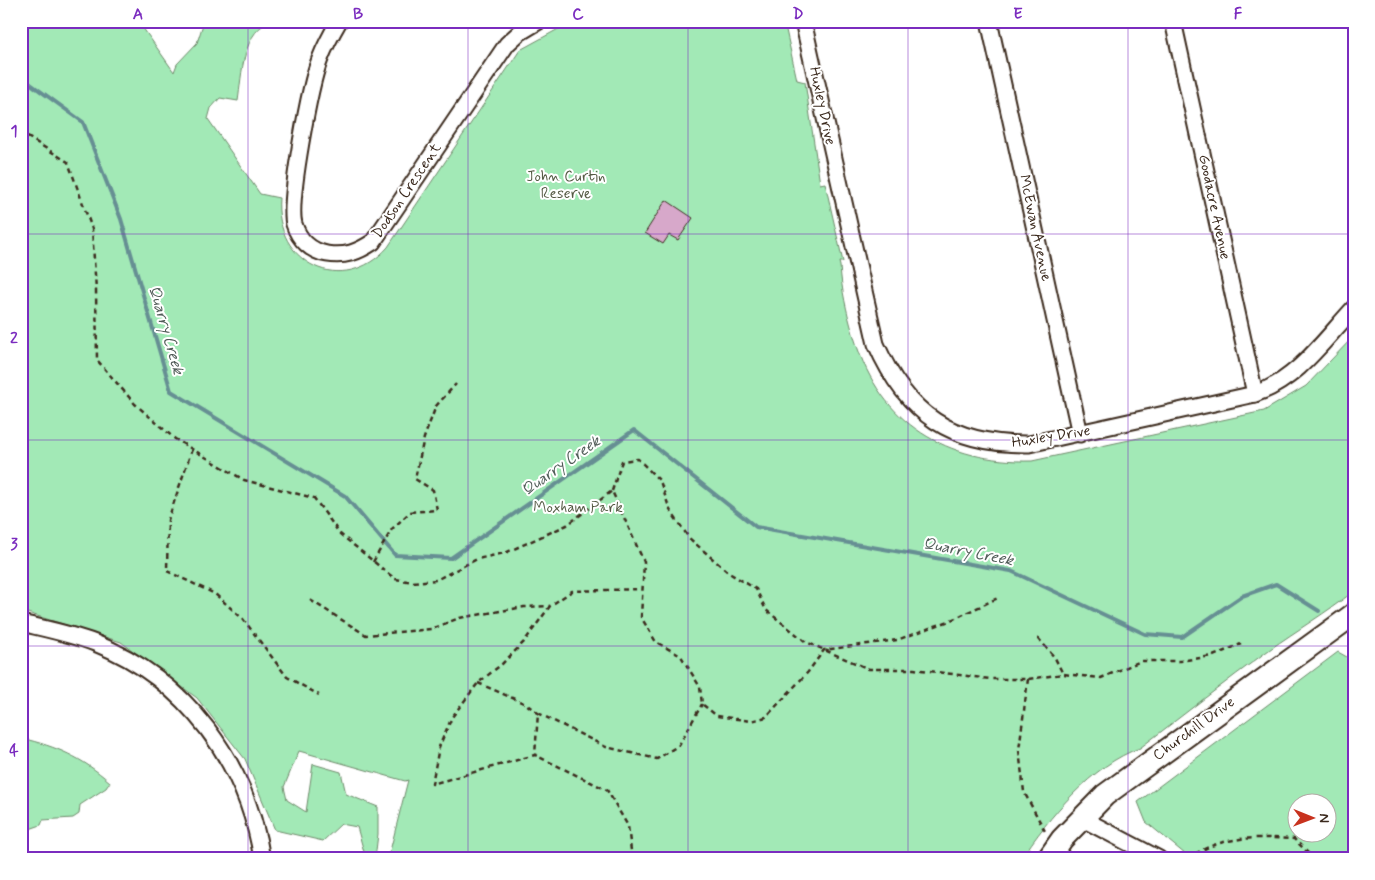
<svg xmlns="http://www.w3.org/2000/svg" width="1375" height="880" font-family="Mynerve,sans-serif">
<style>
.green{fill:#a2e9b6;stroke:#6e8a6a;fill-rule:evenodd}
.lines{fill:none;stroke-linecap:round;stroke-linejoin:round}
.stream{stroke:#668f93;stroke-width:4}
.building{fill:#d7a8ca;stroke:#3b2a1e}
.minor-casing{stroke:#3b2a1e;stroke-width:19}
.secondary-casing{stroke:#3b2a1e;stroke-width:25}
.path{stroke:#3b2a1e;stroke-width:2.5;stroke-dasharray:5 4;stroke-linecap:butt}
.minor{stroke:#fff;stroke-width:15}
.secondary{stroke:#fff;stroke-width:21}
.grid{fill:none;stroke:#7b2cbf;stroke-width:1;stroke-opacity:0.55}
.labels{text-anchor:middle;dominant-baseline:central;stroke-width:4;stroke-linejoin:round;paint-order:stroke}
.street-label{font-size:15px;fill:#3b2a1e;stroke:#fff}
.park-label{font-size:15px;fill:#555a44;stroke:#fff}
.water-label{font-size:16px;font-style:italic;fill:#515c58;stroke:#fff}
.neatline{fill:none;stroke:#7b2cbf;stroke-width:2}
.grid-label{font-size:16px;text-anchor:middle;font-weight:bold;fill:#7b2cbf}
</style>
<rect width="100%" height="100%" fill="#fff"/>
<filter id="ink" filterUnits="userSpaceOnUse"><feTurbulence type="fractalNoise" baseFrequency=".02" numOctaves="2"/><feDisplacementMap in="SourceGraphic" scale="10" xChannelSelector="R" yChannelSelector="G"/><feConvolveMatrix kernelMatrix="1 2 1 2 8 2 1 2 1" color-interpolation-filters="sRGB"/></filter>
<g filter="url(#ink)">
<g class="green">
<path d="M 21,21 L 138,21 L 174,72 L 177,64 L 197,43 L 204,21 L 274,21 C 242,27 242,76 238,101 L 220,98 L 211,108 L 208,119 L 260,194 L 279,198 C 274,264 343,298 388,247 L 520,50 L 573,21 L 784,21 L 797,80 L 805,82 L 820,184 L 825,183 L 843,262 L 839,262 C 841,268 840,271 841,277 C 843,297 849,321 855,340 C 881,424 947,463 1032,461 L 1264,411 L 1306,386 L 1354,336 L 1354,591 C 1326,613 1297,630 1269,650 C 1225,682 1183,715 1140,748 C 1093,764 1048,818 1021,859 L 383,859 L 390,851 L 408,780 L 405,781 L 299,751 L 284,787 L 287,800 L 306,812 L 313,764 L 341,772 L 346,794 L 378,807 L 378,834 L 375,859 L 366,859 L 357,827 L 341,824 L 323,841 L 275,830 L 245,759 L 197,698 L 121,642 L 21,611 Z"/>
<path d="M 1338,652 L 1354,661 L 1354,859 L 1191,859 L 1146,822 L 1138,802 ZM 1328,802 L 1328,832 L 1298,832 L 1298,802 Z"/>
<path d="M 21,738 C 58,747 81,757 110,782 L 106,788 L 80,805 L 79,814 L 73,818 L 43,820 L 41,825 L 21,832 Z"/>
</g>
<g class="lines">
<g class="stream">
<polyline points="21,77 83,122 121,219 171,391 345,496 395,555 451,558 634,430 756,527 1011,571 1145,634 1182,637 1242,596 1276,584 1319,611"/>
<polyline points="1352,645 1354,647"/>
</g>
</g>
<polygon class="building" points="666,200 693,218 678,240 669,235 663,244 645,233"/>
<g class="lines">
<g class="minor-casing">
<g id="minor">
<path d="M 339,21 C 332,33 325,46 320,59 C 310,84 288,201 294,224 C 299,240 311,251 327,254 C 345,257 358,252 373,242 L 507,44 L 519,33 L 539,21"/>
<path d="M 803,21 L 876,344 C 907,415 952,445 1029,444 L 1255,394 C 1297,380 1324,340 1354,308"/>
<polyline points="989,21 1080,434"/>
<polyline points="1173,21 1255,394"/>
<path d="M 21,623 C 46,629 71,634 95,643 C 186,679 247,763 262,859"/>
<polyline points="1081,818 1159,859"/>
</g>
</g>
<g class="secondary-casing">
<polyline id="secondary" points="1048,859 1062,839 1105,795 1354,614"/>
</g>
<g class="path">
<polyline points="21,130 26,136 68,162 92,229 96,290 97,360 135,404 175,439 244,480 314,498 340,534 395,579 413,582 436,580 477,559 505,553 567,525 612,491 644,562 641,617 656,642 681,656 700,687 702,704 717,716 751,721 766,717 808,672 824,650 897,640 949,621 1000,597"/>
<polyline points="192,449 168,520 167,571 215,594 243,619 287,677 319,695"/>
<polyline points="612,491 622,461 638,459 660,481 670,510 689,538 729,573 756,589 766,610 806,642 869,669 914,669 990,679 1028,679 1063,674 1101,678 1141,661 1180,661 1213,656 1241,644"/>
<polyline points="373,562 392,529 410,512 437,510 433,490 415,479 424,438 436,406 456,384"/>
<polyline points="310,600 366,635 432,629 459,618 524,607 550,606"/>
<polyline points="1038,638 1055,658 1063,674"/>
<polyline points="1028,679 1019,750 1024,792 1046,833"/>
<polyline points="478,683 526,704 538,713 535,755"/>
<polyline points="538,713 606,747 657,759 679,745 702,704"/>
<polyline points="632,855 646,859"/>
<polyline points="632,859 628,826 607,790 535,755 432,784 439,747 452,717 478,683 502,664 524,642 550,606 572,591 641,589"/>
<polyline points="696,859 713,854 724,859"/>
<path d="M 1188,859 C 1220,835 1256,837 1294,839 L 1314,859"/>
</g>
<use href="#minor" class="minor"/>
<use href="#secondary" class="secondary"/>
</g>
</g>
<path class="grid" d="M 248,21 L 248,859M 468,21 L 468,859M 688,21 L 688,859M 908,21 L 908,859M 1128,21 L 1128,859M 21,234 L 1354,234M 21,440 L 1354,440M 21,646 L 1354,646"/>
<g class="labels">
<g class="street-label">
<text transform="translate(822 106) rotate(78)">Huxley Drive</text>
<text transform="translate(407 191) rotate(-56)">Dodson Crescent</text>
<text transform="translate(1214 207) rotate(78)">Goodacre Avenue</text>
<text transform="translate(1035 228) rotate(78)">McEwan Avenue</text>
<text transform="translate(1051 437) rotate(-9)">Huxley Drive</text>
<text transform="translate(1194 729) rotate(-36)">Churchill Drive</text>
</g>
<g class="park-label">
<text x="566" y="177">John Curtin<tspan x="566" dy="17">Reserve</tspan></text>
<text x="578" y="508">Moxham Park</text>
</g>
<g class="water-label">
<text transform="translate(166 330) rotate(74)">Quarry Creek</text>
<text transform="translate(561 466) rotate(-35)">Quarry Creek</text>
<text transform="translate(968 552) rotate(11)">Quarry Creek</text>
</g>
</g>
<rect width="1375" height="880" fill="none" stroke="#fff" stroke-width="55"/>
<g transform="translate(1312 818) rotate(91)"><circle r="24" fill="#ffffff" stroke="#b1aaa5"/>
<path d="M0-4L9 19L0 12L-9 19Z" fill="#c8321e"/>
<text y="-8" font-size="14" font-weight="bold" text-anchor="middle" fill="#3b2a1e">N</text>
</g>
<rect x="28" y="28" width="1320" height="824" class="neatline"/>
<g class="grid-label">
<text x="138" y="19">A</text>
<text x="358" y="19">B</text>
<text x="578" y="19">C</text>
<text x="798" y="19">D</text>
<text x="1018" y="19">E</text>
<text x="1238" y="19">F</text>
<text x="14" y="136">1</text>
<text x="14" y="343">2</text>
<text x="14" y="549">3</text>
<text x="14" y="755">4</text>
</g>
</svg>
